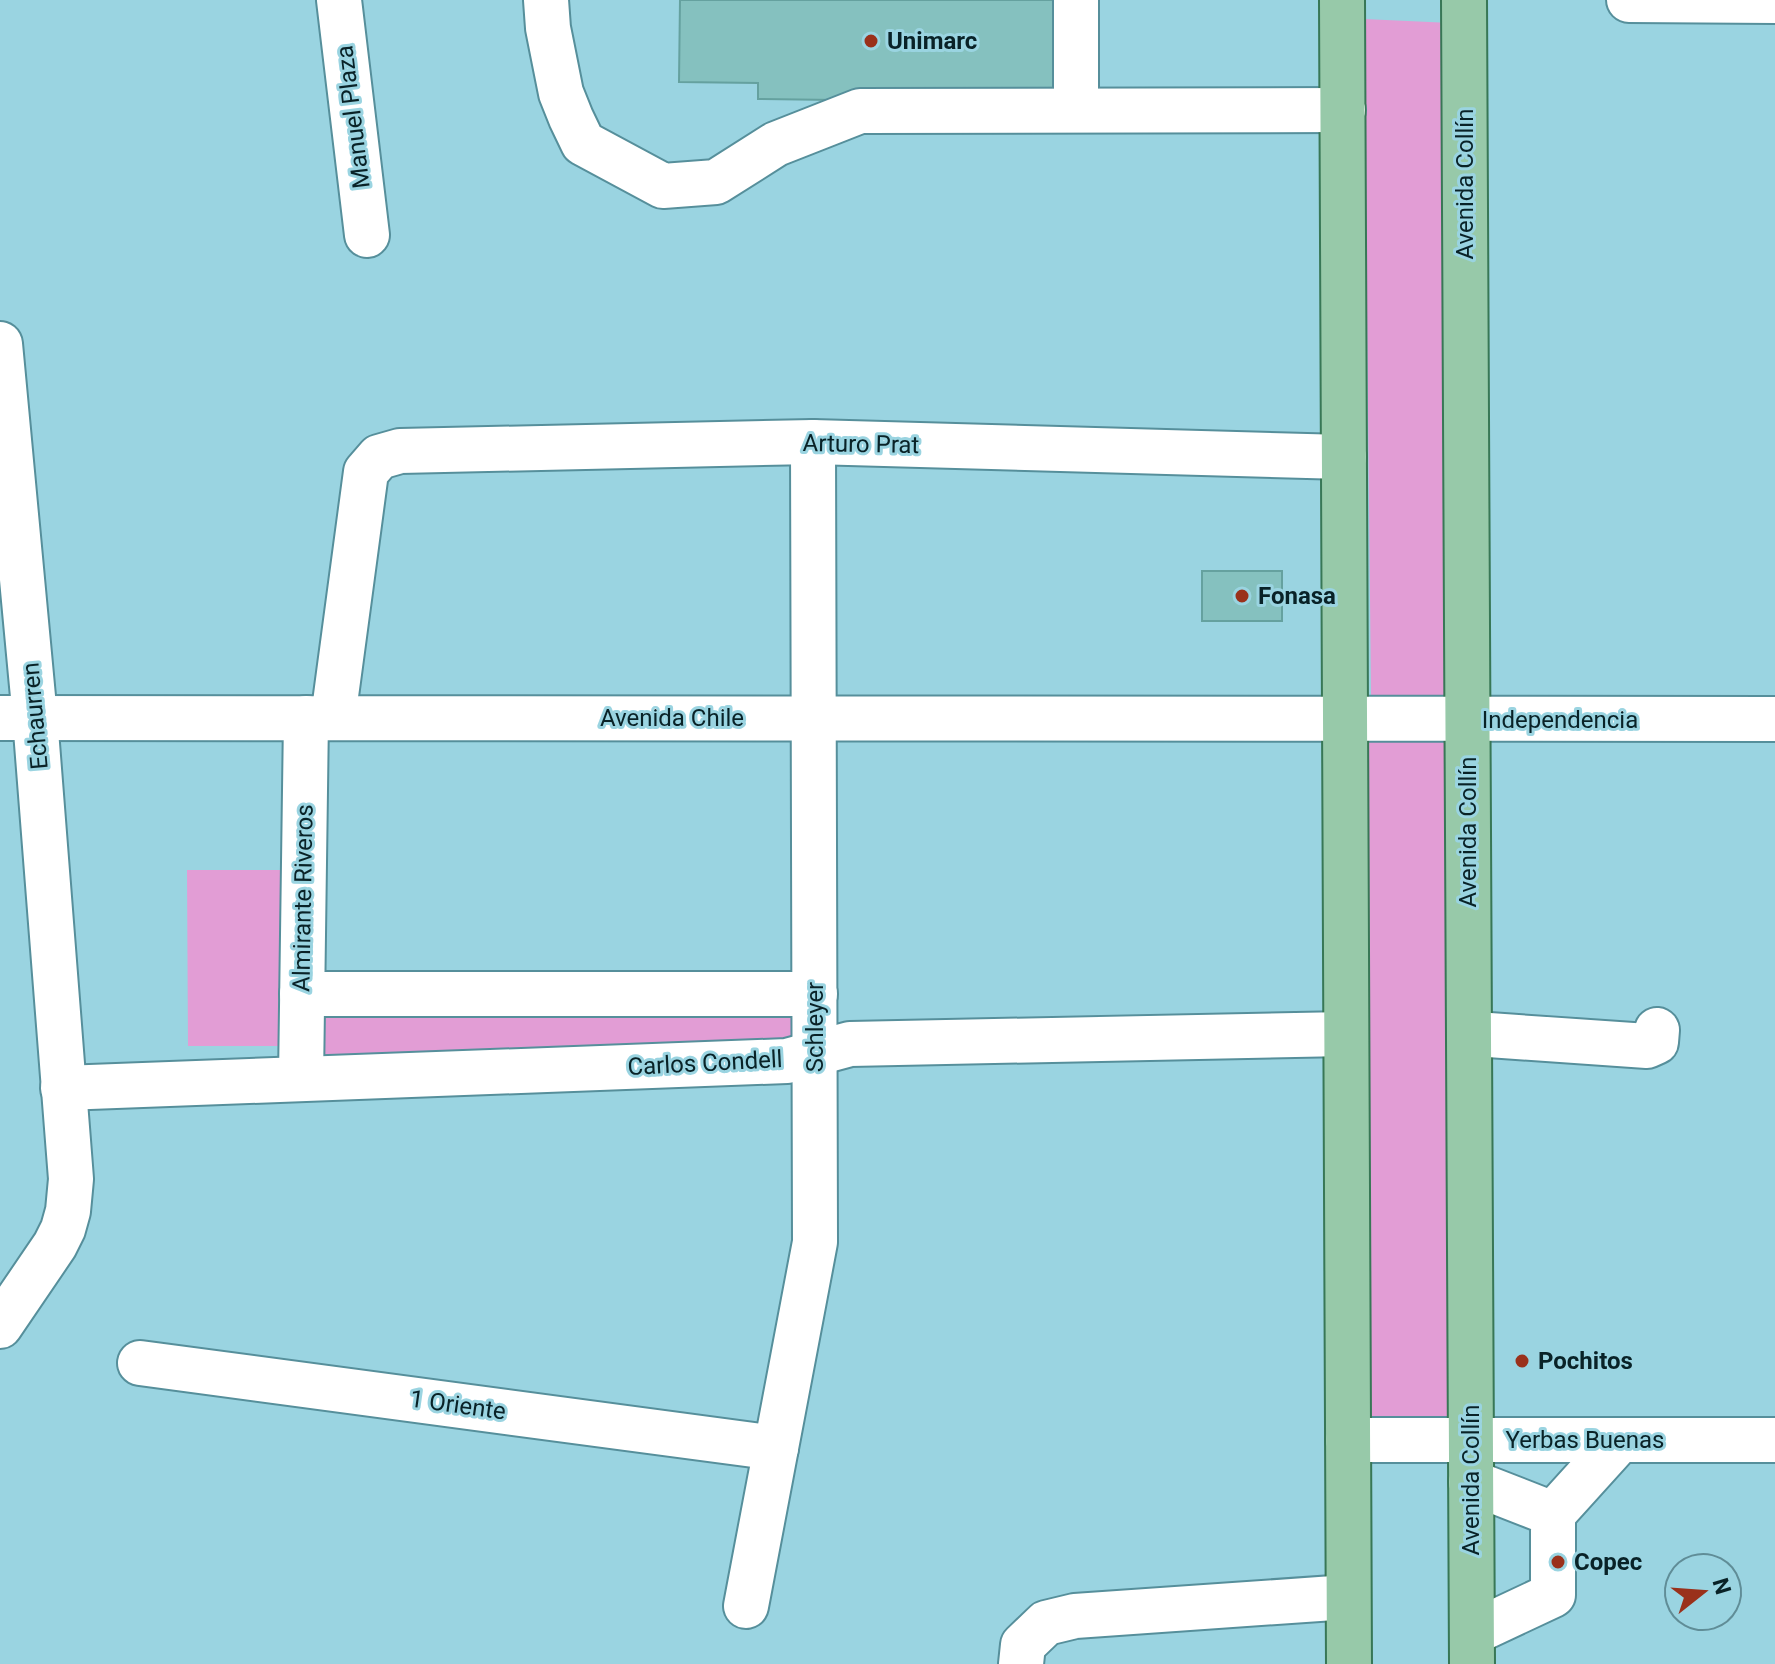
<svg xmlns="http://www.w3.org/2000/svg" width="1775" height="1664" font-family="Roboto,sans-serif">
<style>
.green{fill:#e29dd5}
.building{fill:#85c1bf;stroke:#65a19f;stroke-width:2}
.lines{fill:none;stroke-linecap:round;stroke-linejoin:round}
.minor-casing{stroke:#568f9b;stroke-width:48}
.major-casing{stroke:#387756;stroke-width:48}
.minor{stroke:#fff;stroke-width:44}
.major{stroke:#97c9a9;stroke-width:44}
.poi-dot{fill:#9a311b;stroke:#9ad4e1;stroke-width:3}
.labels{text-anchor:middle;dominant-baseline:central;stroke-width:6;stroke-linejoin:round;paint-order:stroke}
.poi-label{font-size:24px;font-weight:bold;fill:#092227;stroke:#9ad4e1;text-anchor:start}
.street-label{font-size:24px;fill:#092227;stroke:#9ad4e1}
</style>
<rect width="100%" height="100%" fill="#9ad4e1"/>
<g class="green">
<polygon points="1364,19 1451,23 1453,695 1371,695"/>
<polygon points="1358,731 1452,731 1452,1418 1359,1418"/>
<polygon points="187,870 290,870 291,1046 188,1046"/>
<polygon points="801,999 802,1039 322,1061 321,1008"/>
</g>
<g class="building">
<polygon points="680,0 1064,0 1063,103 758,99 758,83 679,82"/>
<rect x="1202" y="571" width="80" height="50"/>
</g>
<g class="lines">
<g class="minor-casing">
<g id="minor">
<polyline points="339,0 367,235"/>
<polyline points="546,0 548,28 561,93 571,118 583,143 663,186 716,182 776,144 860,111 1343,110"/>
<polyline points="1629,0 1775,1"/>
<polyline points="1076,109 1076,0"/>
<polyline points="0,344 35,718 71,1179 68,1211 63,1229 55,1245 0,1326"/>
<polyline points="0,718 1775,719"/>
<polyline points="333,718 366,472 379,457 400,451 813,442 1344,457"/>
<polyline points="302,994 815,994"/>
<polyline points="1469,1036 1489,1035 1647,1046 1656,1042 1657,1030"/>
<polyline points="301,1079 306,718"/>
<polyline points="63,1088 787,1061 850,1044 1346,1034"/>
<polyline points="140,1363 776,1448"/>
<polyline points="1348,1440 1775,1440"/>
<polyline points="1471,1482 1553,1514 1553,1595 1472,1633"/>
<polyline points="1553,1514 1620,1440"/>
<polyline points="746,1606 815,1242 813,442"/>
<polyline points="1021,1664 1023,1645 1046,1623 1075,1616 1348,1597"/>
</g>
</g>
<g class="major-casing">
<g id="major">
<polyline points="1342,0 1349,1664"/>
<polyline points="1464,0 1472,1664"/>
</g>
</g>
<use href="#minor" class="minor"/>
<use href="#major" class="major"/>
</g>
<g class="poi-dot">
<circle cx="871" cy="41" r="8"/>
<circle cx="1242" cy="596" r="8"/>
<circle cx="1522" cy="1361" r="8"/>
<circle cx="1558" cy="1562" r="8"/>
</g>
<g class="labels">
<g class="poi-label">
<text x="887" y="41">Unimarc</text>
<text x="1258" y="596">Fonasa</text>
<text x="1538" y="1361">Pochitos</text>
<text x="1574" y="1562">Copec</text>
</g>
<g class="street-label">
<text transform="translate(353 117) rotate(-97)">Manuel Plaza</text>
<text transform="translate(1465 184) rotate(-90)">Avenida Collín</text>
<text transform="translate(861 444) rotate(1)">Arturo Prat</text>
<text transform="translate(35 716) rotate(-95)">Echaurren</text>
<text x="672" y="718">Avenida Chile</text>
<text x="1560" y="720">Independencia</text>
<text transform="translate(1468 832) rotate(-90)">Avenida Collín</text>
<text transform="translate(303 898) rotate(-89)">Almirante Riveros</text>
<text transform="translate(815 1027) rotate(-90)">Schleyer</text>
<text transform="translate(705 1063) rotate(-3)">Carlos Condell</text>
<text transform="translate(458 1405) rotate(8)">1 Oriente</text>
<text x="1585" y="1440">Yerbas Buenas</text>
<text transform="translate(1471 1480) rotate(-90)">Avenida Collín</text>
</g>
</g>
<g transform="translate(1703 1592) rotate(73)"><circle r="38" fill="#9ad4e1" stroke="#608d97" stroke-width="2"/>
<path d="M0-6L14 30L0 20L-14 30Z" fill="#9a311b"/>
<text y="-12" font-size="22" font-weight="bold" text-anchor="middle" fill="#092227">N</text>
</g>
</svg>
